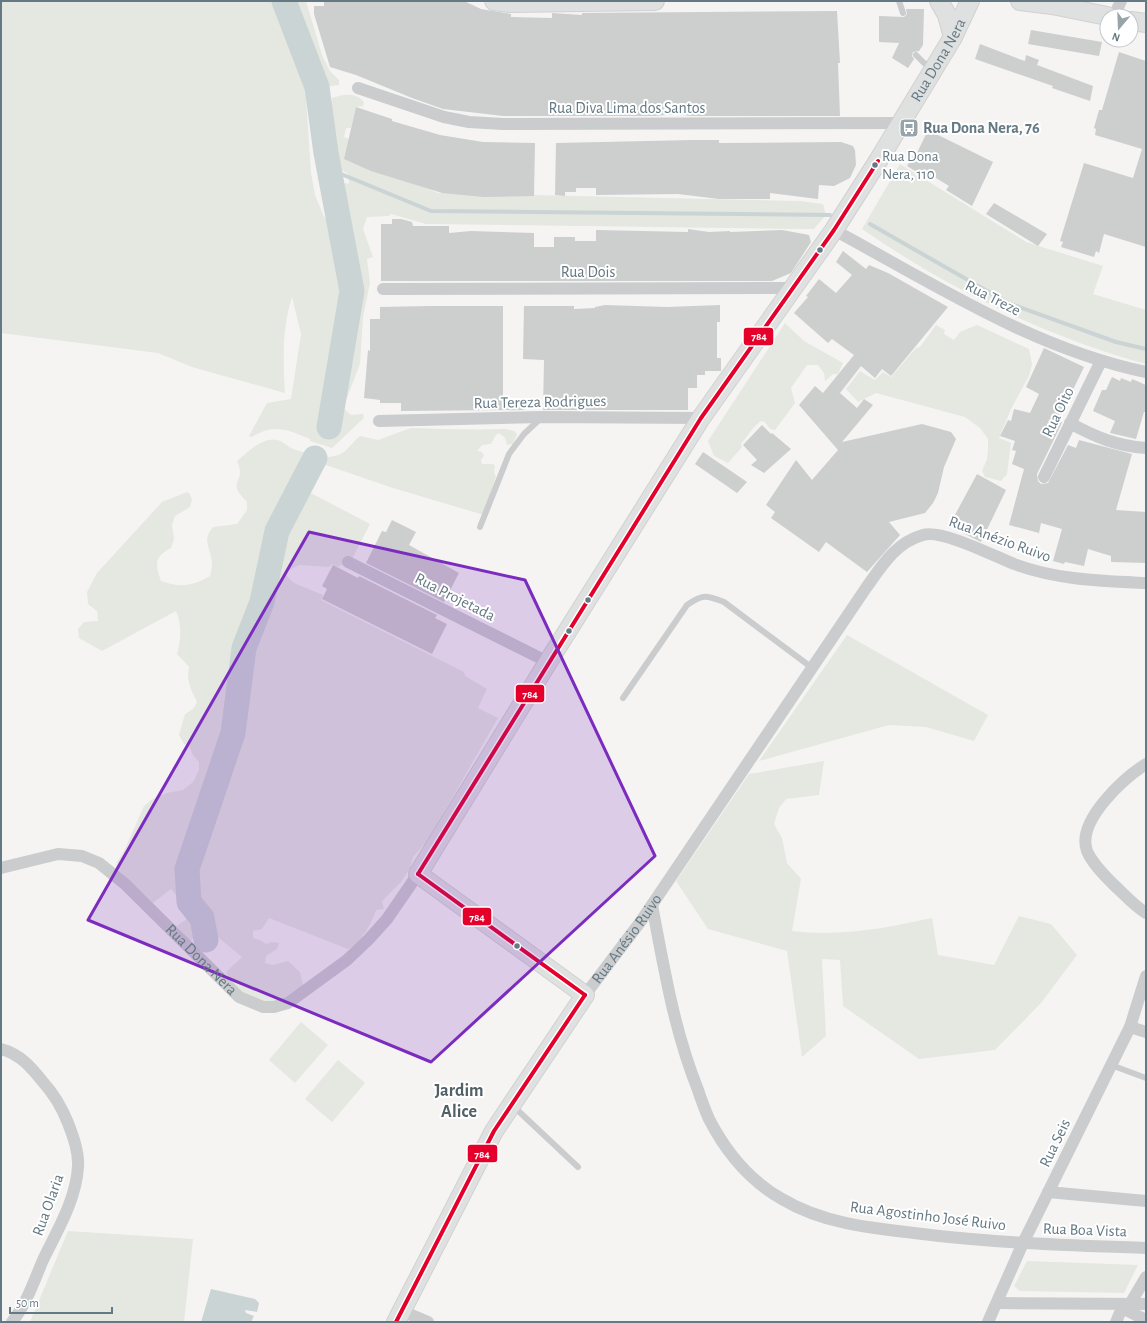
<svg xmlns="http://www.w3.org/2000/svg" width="1147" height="1323" font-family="'Alegreya Sans',sans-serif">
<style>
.green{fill:#e5e7e1}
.water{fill:#cad4d5}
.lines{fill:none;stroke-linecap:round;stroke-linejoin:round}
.stream{stroke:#cad4d5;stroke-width:4}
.river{stroke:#cad4d5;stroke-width:25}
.building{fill:#cdcece}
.secondary-casing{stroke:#d0d2d2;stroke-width:20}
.lane{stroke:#cacccd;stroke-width:6}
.street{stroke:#cacccd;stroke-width:12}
.secondary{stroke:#dfe0e0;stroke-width:18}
.bus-1-casing{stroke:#fff;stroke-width:7}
.bus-1{stroke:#e4002b;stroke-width:4}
.marked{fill:#7b2cbf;fill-opacity:0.2;stroke:#7b2cbf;stroke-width:3;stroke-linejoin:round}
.bus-dot{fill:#647983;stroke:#fff;stroke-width:1.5}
.labels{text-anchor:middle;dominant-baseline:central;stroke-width:4;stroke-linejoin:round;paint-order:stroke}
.bus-label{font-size:15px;fill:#647983;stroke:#fff;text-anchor:start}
.street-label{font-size:16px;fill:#647983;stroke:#fff}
.poi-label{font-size:16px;font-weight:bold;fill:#647983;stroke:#fff;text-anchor:start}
.quarter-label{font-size:18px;font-weight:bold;fill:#526168;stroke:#fff}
.line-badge{stroke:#fff;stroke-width:1.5}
.badge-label{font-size:11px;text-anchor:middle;font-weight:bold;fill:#fff}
</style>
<rect width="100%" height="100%" fill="#f5f4f3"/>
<g class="green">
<path d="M 1,1 L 275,1 L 284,20 L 294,57 L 305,84 L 311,173 L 315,195 L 324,217 L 331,224 L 333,233 L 331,239 C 356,297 340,355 325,414 L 329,424 L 340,414 L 347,386 L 358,290 L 346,209 L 339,191 L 340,187 L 346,183 L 349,184 L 348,174 L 331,163 L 328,153 L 332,98 C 343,94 356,92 364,102 L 363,106 L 356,107 L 351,128 L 346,128 L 344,137 L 349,139 L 346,155 L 438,193 L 800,201 L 823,204 L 826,215 L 814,229 L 801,229 L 426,224 L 391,214 L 389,216 L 367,217 L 363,229 L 373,257 L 367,259 L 370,283 L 363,317 L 360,364 L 343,408 L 351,415 L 363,414 L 364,418 L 332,448 L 310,441 L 310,439 C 288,430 275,423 252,437 L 249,436 L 267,403 L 291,399 L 301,334 L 292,297 C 282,328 283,360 285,393 L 192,367 L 158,353 L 1,333 Z"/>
<polygon points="297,1 306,1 322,55 330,71 339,80 339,85 324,87 324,72 319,66 316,51"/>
<path d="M 900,164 L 1026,242 L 1103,266 L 1093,294 L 1146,310 L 1146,364 C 1044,336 949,289 862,229 Z"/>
<polygon points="785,323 804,341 843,363 838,374 833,374 825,381 824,373 818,365 807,365 791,388 795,403 775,430 770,429 765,422 761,421 754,427 741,444 742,447 728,463 714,456 708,441"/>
<polygon points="936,325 945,330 944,334 954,340 960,332 977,325 1029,349 1032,364 1029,376 1011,409 999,438 1011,443 1007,474 1001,481 985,477 982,471 987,459 988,449 988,439 980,428 965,417 876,393 858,402 846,389 860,371 875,380 883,372 891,377 916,348 920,347"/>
<path d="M 411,428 C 443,429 474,430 506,429 L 514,431 L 517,434 L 513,444 L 507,445 L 505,438 L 499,433 L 496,435 L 491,444 L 482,445 L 477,451 L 482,452 L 484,456 L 481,460 L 482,464 L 493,464 L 495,466 L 494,473 L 496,476 L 484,515 L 393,488 L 320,463 L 309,487 L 309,492 L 370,524 L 352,559 L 338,567 L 332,564 L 329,567 L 299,565 L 284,573 L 294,583 L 323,595 L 321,600 L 464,672 L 465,676 L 487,689 L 478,708 L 498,718 L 428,840 L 413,857 L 410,868 L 401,882 L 382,901 L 384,909 L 376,910 C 372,923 361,943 348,949 L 269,918 L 262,929 L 253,931 L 253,938 L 260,940 L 266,944 L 272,942 L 279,943 L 277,949 L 266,956 L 265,963 L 273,965 L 288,961 L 300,972 L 303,985 C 295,992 285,1002 274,1003 C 255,1005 233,989 226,972 L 242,957 L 207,928 L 190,941 L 177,926 L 192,915 L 171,889 L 153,903 L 116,868 L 117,862 L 125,849 L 144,806 L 151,800 L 167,793 L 183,790 L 193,782 L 199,770 L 199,762 L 193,755 L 189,746 L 184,744 L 179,735 L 185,714 L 193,709 L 197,702 C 191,690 186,680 189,667 L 177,654 C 181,640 182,624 176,611 L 102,651 L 79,638 L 78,629 L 84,622 L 98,621 L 97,611 L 88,604 L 87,592 L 97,573 L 162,502 L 187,492 L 190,494 L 192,500 L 190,507 L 175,516 L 172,525 L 174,539 L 171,548 C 154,557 155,564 161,581 C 179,588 194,586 210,576 C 211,572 212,567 212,563 C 211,548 201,541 213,527 L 237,524 L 247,510 L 247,502 C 244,498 238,493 237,489 C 234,480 245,479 237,461 C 246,453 264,436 277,440 C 283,441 288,447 293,449 C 304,453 313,453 320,463 L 325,457 C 346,457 347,447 360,436 L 378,440 Z"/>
<polygon points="847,635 988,715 974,741 926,727 889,725 759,761"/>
<path d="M 824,761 L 819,795 L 786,799 L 779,808 L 774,824 L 782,838 L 787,863 L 801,879 L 792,931 C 839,937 886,928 932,918 L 938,955 L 994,965 L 1019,916 L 1051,924 L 1077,955 L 1041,1003 L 995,1050 L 919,1059 L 843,1006 L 840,960 L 822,959 L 826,1036 L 802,1057 L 787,951 L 708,929 L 676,881 L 749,774 Z"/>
<polygon points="301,1022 328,1045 295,1083 269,1060"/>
<polygon points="338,1060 365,1083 332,1122 305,1099"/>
<polygon points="68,1231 193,1239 184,1322 30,1322"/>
<polygon points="1027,1261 1138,1265 1124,1293 1020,1291 1014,1286"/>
</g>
<polygon class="water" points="211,1289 255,1299 259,1303 257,1312 245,1310 246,1313 254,1316 251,1322 201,1322"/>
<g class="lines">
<g class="stream">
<polyline points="329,169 431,211 830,215"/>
<polyline points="870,224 1008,303 1116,342 1146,349"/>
</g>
<g class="river">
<polyline points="284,1 317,87 326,153 352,291 329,427"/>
<polyline points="206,940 202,918 189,902 187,869 233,733 244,648 262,602 277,531 315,458"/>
</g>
</g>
<g class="building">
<polygon points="324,1 464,1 481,9 511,14 511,17 552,18 552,13 582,15 582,13 837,11 840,63 838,63 840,116 691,116 675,114 655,116 503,116 443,109 412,98 356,75 330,67 314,14 314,6 324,6"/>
<polygon points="906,9 924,9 923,45 919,51 913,52 912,56 914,59 908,68 892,58 899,43 879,42 879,16 904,17 907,14"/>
<polygon points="1031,30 1102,42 1099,56 1028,44"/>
<polygon points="980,44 1019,59 1025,61 1026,55 1039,60 1037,65 1093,86 1090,101 1052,88 1053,86 975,59"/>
<polygon points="1119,52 1146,61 1146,247 1104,234 1099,253 1096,251 1094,257 1061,247 1063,242 1060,241 1084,163 1133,178 1142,149 1095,135 1096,129 1094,128 1099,110 1102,110"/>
<polygon points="356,107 392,119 392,121 440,135 483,142 535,143 534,196 484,197 442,193 371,171 344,159"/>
<polygon points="928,130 993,162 972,206 946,190 949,186 931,175 928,179 907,166 914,154 916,155"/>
<polygon points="693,140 719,140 719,143 841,142 853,146 855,150 856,165 850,178 834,186 819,185 818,199 770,193 770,199 719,199 678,194 596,195 596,188 576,188 576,192 565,192 565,196 555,195 556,143"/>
<polygon points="994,203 1047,234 1038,246 986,214"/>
<polygon points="392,219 401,219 412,222 413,226 449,226 449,233 471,231 534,233 534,247 554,247 554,237 575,237 575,241 596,241 596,230 688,232 688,229 709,232 730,231 730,232 782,230 809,235 811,242 791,273 772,281 381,281 381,224 392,224"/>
<polygon points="843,251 866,269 869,265 888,273 948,307 891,376 882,369 875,378 861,366 840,393 857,408 864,399 873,405 842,442 922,424 951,432 956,439 944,467 938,493 933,503 925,513 889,522 900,535 867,572 826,542 819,552 771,518 775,512 766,505 796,460 812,480 838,450 799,405 815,386 823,393 854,355 832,339 828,343 794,313 808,297 806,296 819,279 836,293 852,275 836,262"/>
<polygon points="605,305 667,307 720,305 720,322 717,322 717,358 721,358 721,371 705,371 705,375 697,375 697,388 688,388 688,410 543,410 544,360 523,359 524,306 574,306 574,309 595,308 595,307"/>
<polygon points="431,306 503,306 503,401 524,401 524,410 401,411 401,403 380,403 380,400 364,398 368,350 370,351 370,319 380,319 380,307"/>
<polygon points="1044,348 1084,367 1058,421 1062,422 1060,427 1037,474 1038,481 1041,484 1048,483 1068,445 1076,448 1079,440 1132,454 1116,510 1146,512 1146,563 1111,562 1111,556 1088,549 1084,566 1065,562 1064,564 1053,561 1062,529 1041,523 1039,533 1009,525 1024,469 1012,464 1016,451 1012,450 1015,441 1000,436 1008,420 1011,421 1014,409 1030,413 1039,394 1026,387"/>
<polygon points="1112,377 1120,381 1121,378 1131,382 1132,379 1146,385 1146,412 1144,412 1136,439 1110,433 1115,421 1093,411 1102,390 1106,390"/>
<polygon points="762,425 771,434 772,433 791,449 764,473 751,465 757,460 743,445"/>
<polygon points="703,452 747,482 737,493 695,464"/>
<polygon points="977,474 1006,490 981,542 949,526"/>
<polygon points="392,520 416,532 409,545 459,573 444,602 366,563 382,531 386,532"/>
<polygon points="333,565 358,578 359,576 437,615 435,618 447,624 432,654 322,599 327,589 322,586"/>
</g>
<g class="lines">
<g class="secondary-casing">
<g id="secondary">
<polyline points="494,1 510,3 655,1"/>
<polyline points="939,1 947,15 953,37"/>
<polyline points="1020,1 1052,5 1107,16"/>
<polyline points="1131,21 1146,23"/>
<path id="s3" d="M 396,1322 L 494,1131 L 585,995 L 418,874 L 548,662 L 701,418 L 834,230 L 878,161 L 953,37 L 970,1"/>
</g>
</g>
<g class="lane">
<polyline points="899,1 903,13"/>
<polyline points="916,55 924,63 933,67"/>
<polyline points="480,527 509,454 524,434 541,418"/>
<path d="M 623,698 L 687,605 C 703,594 706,595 724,602 L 811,667"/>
<polyline points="1111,1065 1146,1078"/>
<polyline points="512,1105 578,1167"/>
</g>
<g class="street">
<polyline points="1114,16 1121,1"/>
<polyline points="358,88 444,117 469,122 503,124 902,123"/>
<path d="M 834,230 C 934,284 1034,349 1146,372"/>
<polyline points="383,289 793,288"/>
<polyline points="379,421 542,417 701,418"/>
<path d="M 1070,423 C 1095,437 1117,446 1146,448"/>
<polyline points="1044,477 1101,361"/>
<polyline points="348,562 548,662"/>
<path d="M 1146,764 C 1124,778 1076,821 1087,851 C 1092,863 1104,875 1113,884 C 1124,894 1134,906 1146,913"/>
<path id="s1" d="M 1,868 L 58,854 L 82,856 L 99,863 L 125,884 L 239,997 L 263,1007 L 274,1007 L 288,1003 L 347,960 L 369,939 L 387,919 L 418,874"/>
<path d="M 652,905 C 664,968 674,1030 698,1090 C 701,1099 705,1110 709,1119 C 726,1152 750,1181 782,1199 C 822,1223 869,1228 914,1233 C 991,1243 1068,1245 1146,1248"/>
<path id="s2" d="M 585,995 L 641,921 L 866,588 C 881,567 896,542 923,535 C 941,529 994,556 1014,564 C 1057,580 1101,581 1146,583"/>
<polyline points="1130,1027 1146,1032"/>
<path d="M 1,1049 C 20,1054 31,1067 43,1082 C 54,1094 62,1108 68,1123 C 73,1136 79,1152 78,1167 C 76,1200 57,1231 43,1260 C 34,1281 26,1305 12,1322"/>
<polyline points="1048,1192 1146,1201"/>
<polyline points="997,1303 1146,1304"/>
<polyline points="1122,1308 1146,1320"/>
<polyline points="402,1311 428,1322"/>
<polyline points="988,1322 1023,1243 1130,1027 1146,976"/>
<polyline points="1116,1322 1122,1308 1130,1304 1146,1277"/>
</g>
<use href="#secondary" class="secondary"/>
<g class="bus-1-casing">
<g id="bus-1">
<polyline points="418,874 701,418 834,230 878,161"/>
<polyline points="418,874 585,995"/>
<polyline points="396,1322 494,1131 585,995"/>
</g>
</g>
<use href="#bus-1" class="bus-1"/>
</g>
<path class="marked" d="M 309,532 L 525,580 L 655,856 L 431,1062 L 88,920 Z"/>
<defs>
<g id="bus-square" transform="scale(1)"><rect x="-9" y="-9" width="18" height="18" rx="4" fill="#97a4aa" stroke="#fff"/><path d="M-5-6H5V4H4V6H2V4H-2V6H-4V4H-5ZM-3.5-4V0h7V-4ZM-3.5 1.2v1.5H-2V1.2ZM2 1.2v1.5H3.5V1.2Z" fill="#fff"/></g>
</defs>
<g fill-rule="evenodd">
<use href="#bus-square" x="909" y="128"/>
</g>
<g class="bus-dot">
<circle cx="875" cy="165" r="3.5"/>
<circle cx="820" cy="250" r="3.5"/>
<circle cx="588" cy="600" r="3.5"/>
<circle cx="569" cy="631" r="3.5"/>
<circle cx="517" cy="946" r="3.5"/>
</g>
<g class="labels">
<g class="bus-label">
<text x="882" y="156">Rua Dona<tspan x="882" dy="18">Nera, 110</tspan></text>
</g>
<g class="street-label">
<text stroke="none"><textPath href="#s3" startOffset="1551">Rua Dona Nera</textPath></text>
<text x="627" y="108">Rua Diva Lima dos Santos</text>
<text x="588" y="272">Rua Dois</text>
<text transform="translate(993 298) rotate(27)">Rua Treze</text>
<text transform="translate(540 402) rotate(-1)">Rua Tereza Rodrigues</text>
<text transform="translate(1058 412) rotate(-64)">Rua Oito</text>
<text transform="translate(1000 539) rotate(20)">Rua Anézio Ruivo</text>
<text transform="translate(455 597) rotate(27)">Rua Projetada</text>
<text stroke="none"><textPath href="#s2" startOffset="70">Rua Anésio Ruivo</textPath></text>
<text stroke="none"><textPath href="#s1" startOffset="242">Rua Dona Nera</textPath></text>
<text transform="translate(1055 1143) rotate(-64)">Rua Seis</text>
<text transform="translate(48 1205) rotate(-70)">Rua Olaria</text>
<text transform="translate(928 1216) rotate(7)">Rua Agostinho José Ruivo</text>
<text transform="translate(1085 1230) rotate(2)">Rua Boa Vista</text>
</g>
<g class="poi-label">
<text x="923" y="128">Rua Dona Nera, 76</text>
</g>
<g class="quarter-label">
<text x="459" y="1091">Jardim<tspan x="459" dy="21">Alice</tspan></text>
</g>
</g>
<g class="line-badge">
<rect x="743" y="327" width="31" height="19" rx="4" fill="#e4002b"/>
<rect x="515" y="684" width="30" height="19" rx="4" fill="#e4002b"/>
<rect x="462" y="907" width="30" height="19" rx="4" fill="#e4002b"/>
<rect x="467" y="1144" width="31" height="19" rx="4" fill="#e4002b"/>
</g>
<g class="badge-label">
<text x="759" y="340">784</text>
<text x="530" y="698">784</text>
<text x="477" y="921">784</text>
<text x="482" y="1158">784</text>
</g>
<rect width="1147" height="1323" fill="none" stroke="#647983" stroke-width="4"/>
<g transform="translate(1119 28) rotate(199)"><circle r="19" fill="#ffffff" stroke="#c1c9cd"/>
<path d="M0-3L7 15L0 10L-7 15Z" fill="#97a4aa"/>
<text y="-6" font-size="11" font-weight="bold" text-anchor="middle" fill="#647983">N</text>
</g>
<path d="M10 1307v6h102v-6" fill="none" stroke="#647983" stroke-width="2"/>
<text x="16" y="1307" font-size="12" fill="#647983" stroke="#ffffff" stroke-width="3" paint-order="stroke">50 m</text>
</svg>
